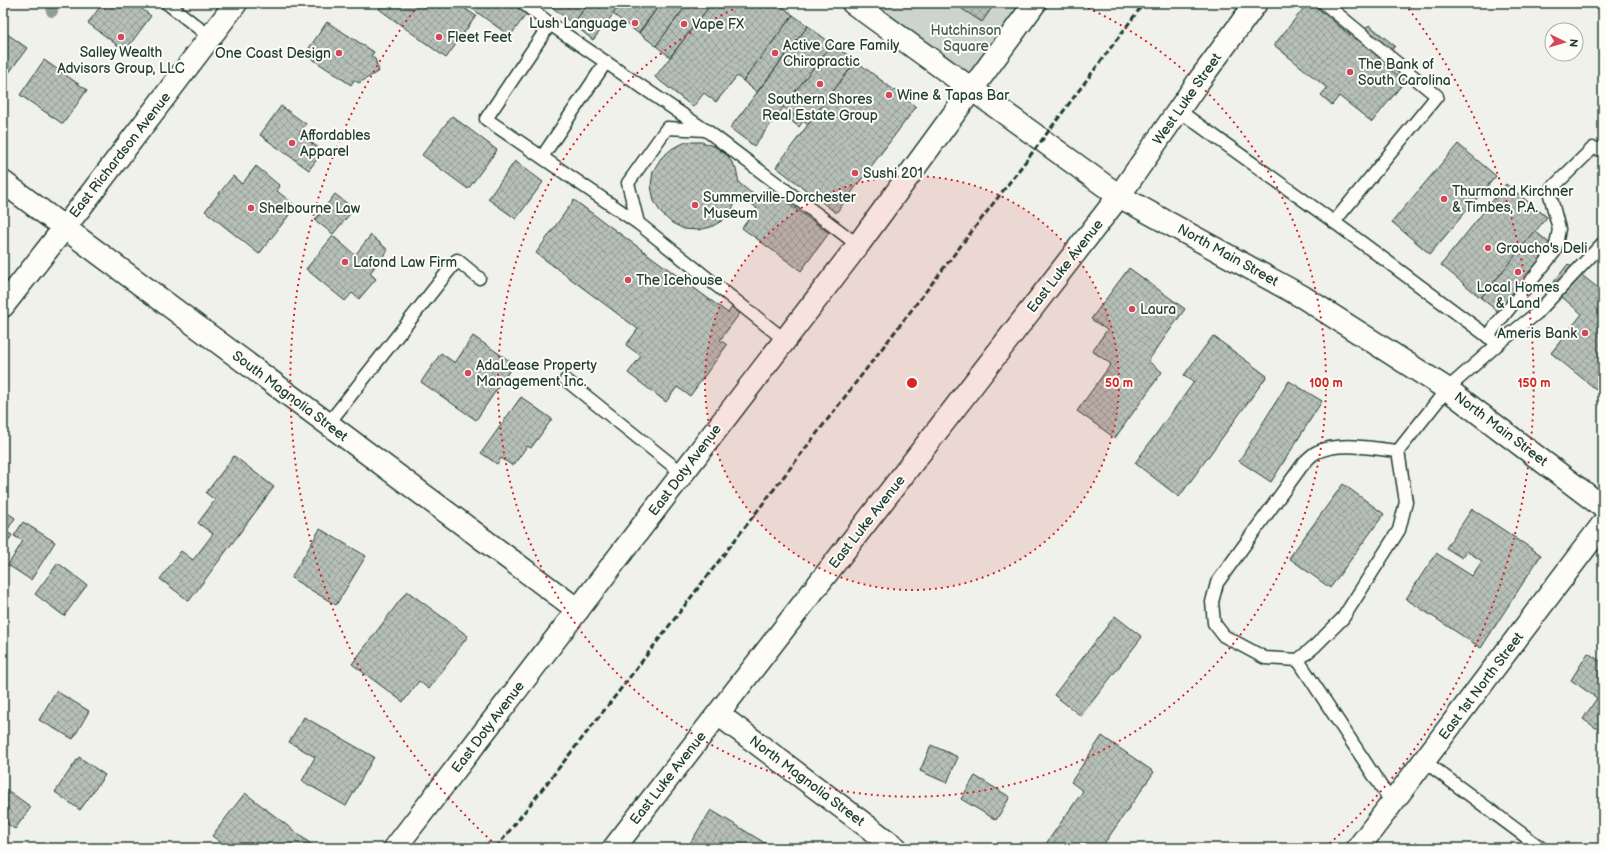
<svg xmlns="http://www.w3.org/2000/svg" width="1606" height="851" font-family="'Balsamiq Sans',sans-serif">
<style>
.green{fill:#cdd3cd;stroke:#768880}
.building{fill:url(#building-cross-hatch);stroke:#1f3d34}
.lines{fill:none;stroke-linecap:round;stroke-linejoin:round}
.service-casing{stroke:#1f3d34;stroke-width:15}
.minor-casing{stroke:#1f3d34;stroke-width:25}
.primary-casing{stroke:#1f3d34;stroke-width:25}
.service{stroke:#fdfcf7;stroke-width:12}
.minor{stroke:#fdfcf7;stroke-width:22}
.primary{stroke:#fdfcf7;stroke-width:22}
.rail{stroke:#1f3d34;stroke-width:3;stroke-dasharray:6 3;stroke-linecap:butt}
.tree{fill:#909e97}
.ring{fill:none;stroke:#d62828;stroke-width:2;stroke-dasharray:2 4}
.poi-dot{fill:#d1495b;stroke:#fdfcf7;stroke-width:1.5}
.labels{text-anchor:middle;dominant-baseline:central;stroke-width:4;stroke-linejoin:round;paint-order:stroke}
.poi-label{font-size:14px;fill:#1f3d34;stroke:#fdfcf7;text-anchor:start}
.park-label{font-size:14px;fill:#425b53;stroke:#fdfcf7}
.street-label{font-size:14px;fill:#1f3d34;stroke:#fdfcf7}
.centre{fill:#d62828;stroke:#fdfcf7;stroke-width:2}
.ring-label{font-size:12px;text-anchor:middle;font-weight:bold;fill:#d62828;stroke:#fdfcf7;stroke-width:4;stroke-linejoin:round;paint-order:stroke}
</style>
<defs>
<pattern id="building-cross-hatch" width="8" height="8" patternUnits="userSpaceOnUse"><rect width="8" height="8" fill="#b6bfb8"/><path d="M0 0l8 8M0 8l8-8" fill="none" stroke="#939c96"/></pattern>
</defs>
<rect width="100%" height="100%" fill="#f0f1eb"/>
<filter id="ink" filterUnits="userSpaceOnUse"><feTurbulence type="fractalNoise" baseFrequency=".025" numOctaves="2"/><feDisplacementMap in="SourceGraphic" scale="8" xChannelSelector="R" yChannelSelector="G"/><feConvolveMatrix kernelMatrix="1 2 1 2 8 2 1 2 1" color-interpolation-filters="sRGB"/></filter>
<g filter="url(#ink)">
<polygon class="green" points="870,3 1035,3 973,90"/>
<g class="building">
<polygon points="103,3 134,3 151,16 125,51 88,23"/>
<polygon points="383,3 457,3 476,16 446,58 379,9"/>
<polygon points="464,3 516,3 528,12 510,36"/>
<polygon points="555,3 589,3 573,24 552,7"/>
<polygon points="589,3 622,3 593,40 573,24"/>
<polygon points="622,3 661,3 638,33 613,14"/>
<polygon points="661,3 688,3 656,46 639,33"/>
<polygon points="688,3 712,3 670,57 656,46"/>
<polygon points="712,3 778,3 793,15 743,81 737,76 716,102 704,93 693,107 655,77"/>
<polygon points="966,3 995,3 982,22 962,9"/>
<polygon points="1308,3 1311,3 1356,40 1369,25 1395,46 1381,62 1405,81 1372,122 1339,96 1332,105 1321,95 1327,88 1274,45"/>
<polygon points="793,15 808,26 757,92 743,81"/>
<polygon points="327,22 374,52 371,56 375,59 379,71 359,83 354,80 351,85 305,54"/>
<polygon points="808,26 832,44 754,146 730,128"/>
<polygon points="3,31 27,48 3,81"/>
<polygon points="832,44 856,61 808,125 803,121 799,127 790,120 794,115 783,107"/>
<polygon points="44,60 87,90 63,124 20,95"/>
<polygon points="856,61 916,107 836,213 776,167"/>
<polygon points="281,106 306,124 299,134 323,151 309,170 260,135"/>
<polygon points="452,116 497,150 468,189 422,155"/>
<polygon points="686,142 702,142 716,147 728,156 736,169 739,183 750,192 760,198 767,188 829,233 801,271 742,228 757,208 745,199 738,197 732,209 723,220 711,227 698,230 684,229 672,223 661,213 654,201 651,186 653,171 661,158 673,148"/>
<polygon points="1458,144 1496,176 1430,254 1392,222"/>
<polygon points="515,161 543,182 516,219 488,199"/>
<polygon points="256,166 280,186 277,191 296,206 259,254 205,211 233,176 242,184"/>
<polygon points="1506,184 1547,217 1481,298 1441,265"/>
<polygon points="335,194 354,209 333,234 315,220"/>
<polygon points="574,200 728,313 732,307 740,313 720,340 727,345 690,396 677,387 666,402 628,373 641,356 626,345 638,329 536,253"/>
<polygon points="1535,231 1554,247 1500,313 1481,298"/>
<polygon points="371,235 388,250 370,273 376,279 359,299 352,293 345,301 306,269 333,236 355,255"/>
<polygon points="1568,264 1603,292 1603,395 1551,353 1582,314 1550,287"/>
<polygon points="1129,268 1185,309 1148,361 1162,372 1115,438 1077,411 1111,364 1092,351 1107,330 1091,319"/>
<polygon points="473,336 514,364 476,420 421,382 441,353 455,363"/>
<polygon points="1213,336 1267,376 1179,497 1135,463 1194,382 1184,375"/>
<polygon points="1289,381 1322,401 1271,482 1239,461"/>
<polygon points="521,397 552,419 531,448 527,446 513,466 501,458 497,464 481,453"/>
<polygon points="234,456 274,487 189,601 160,579 181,551 193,560 213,534 198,523 215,500 206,493"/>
<polygon points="1343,484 1384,514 1330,588 1289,558"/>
<polygon points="1472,509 1541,555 1481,648 1406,599 1436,553 1472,576 1482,561 1467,551 1462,558 1446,548"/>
<polygon points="3,510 15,518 6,532 12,535 3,549"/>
<polygon points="23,522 55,542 31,580 8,565 23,541 14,536"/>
<polygon points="320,529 366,556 336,605 291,578"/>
<polygon points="58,563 87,585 64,616 35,594"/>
<polygon points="407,591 468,636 429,689 419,681 403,702 352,664"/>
<polygon points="1115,616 1142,637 1081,716 1054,695"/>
<polygon points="1588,653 1603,663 1603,733 1583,719 1597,698 1571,680"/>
<polygon points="56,691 89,711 73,739 39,720"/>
<polygon points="304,717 374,757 346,806 302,781 315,757 289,742"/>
<polygon points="1102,736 1154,772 1101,848 1043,848 1083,791 1071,782"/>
<polygon points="931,745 958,757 947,783 920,771"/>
<polygon points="79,757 105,775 80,810 55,792"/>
<polygon points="975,776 1010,797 996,820 961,799"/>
<polygon points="3,787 31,807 15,829 3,821"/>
<polygon points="245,793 311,844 308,848 229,848 212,836"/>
<polygon points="711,810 773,848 687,848"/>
</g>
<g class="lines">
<g class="service-casing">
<g id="service">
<polyline points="167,3 210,37"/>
<polyline points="523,3 550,24"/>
<polyline points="1324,3 1437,96 1334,222"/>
<polyline points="1178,110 1334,222 1498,344"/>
<polyline points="542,157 606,62"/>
<polyline points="638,223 486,119 550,24 705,130"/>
<polyline points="1488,337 1496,325 1555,251 1559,229 1549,191 1593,148 1603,150"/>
<polyline points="785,340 638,223 628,183 667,128 706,130 858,245"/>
<polyline points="566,380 682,473"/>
<polyline points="328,424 457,260 479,278"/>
<path d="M 1398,451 C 1373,449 1341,441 1317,452 C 1312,454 1307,460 1303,464 L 1217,583 L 1212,602 L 1214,623 L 1224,636 L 1265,658 L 1298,660 L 1315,646 L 1343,618 L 1399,530 L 1406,502 L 1398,451 L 1447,389 L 1498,344 L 1537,313 L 1603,243"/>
<polyline points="1298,660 1392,803"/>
<polyline points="1424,761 1541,848"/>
</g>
</g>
<g class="minor-casing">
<g id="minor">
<polyline points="3,182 578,610"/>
<polyline points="3,306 83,204 236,3"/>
<polyline points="718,714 896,848"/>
<polyline points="395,848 858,245 1035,3"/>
<polyline points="614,848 1119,196 1198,82 1256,3"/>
<polyline points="1358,848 1603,524"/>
</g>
</g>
<g class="primary-casing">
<polyline id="primary" points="853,3 1119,196 1303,297 1447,389 1603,507"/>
</g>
<use href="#service" class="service"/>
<use href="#minor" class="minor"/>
<use href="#primary" class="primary"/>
<polyline class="rail" points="496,848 613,699 1042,140 1144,3"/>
</g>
<circle class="tree" cx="52" cy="11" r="6"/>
</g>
<circle cx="912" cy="383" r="207" fill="#d62828" fill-opacity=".12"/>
<g class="ring">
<circle cx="912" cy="383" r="207"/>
<path d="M1077 3A414 414 0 1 1 747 3"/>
<path d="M496 845A622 622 0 0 1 419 4M1405 4A622 622 0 0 1 1328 845"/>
</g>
<g class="poi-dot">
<circle cx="635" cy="23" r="4"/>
<circle cx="684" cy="24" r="4"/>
<circle cx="121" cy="37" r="4"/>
<circle cx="439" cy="37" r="4"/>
<circle cx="339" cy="53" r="4"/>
<circle cx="775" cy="53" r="4"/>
<circle cx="1350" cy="72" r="4"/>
<circle cx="820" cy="84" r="4"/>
<circle cx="889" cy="95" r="4"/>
<circle cx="292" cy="143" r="4"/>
<circle cx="855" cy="173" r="4"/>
<circle cx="1444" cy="199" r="4"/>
<circle cx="695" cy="205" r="4"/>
<circle cx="251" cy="208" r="4"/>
<circle cx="1488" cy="248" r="4"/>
<circle cx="345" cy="262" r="4"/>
<circle cx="1518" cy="272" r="4"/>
<circle cx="628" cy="280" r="4"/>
<circle cx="1132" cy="309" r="4"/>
<circle cx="1585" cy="333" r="4"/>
<circle cx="468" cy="373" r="4"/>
</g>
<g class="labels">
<g class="poi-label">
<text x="627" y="23" text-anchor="end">Lush Language</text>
<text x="692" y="24">Vape FX</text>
<text x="447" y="37">Fleet Feet</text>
<text x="783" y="45">Active Care Family<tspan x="783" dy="16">Chiropractic</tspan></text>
<text x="121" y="52" text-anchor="middle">Salley Wealth<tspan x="121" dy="16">Advisors Group, LLC</tspan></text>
<text x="331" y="53" text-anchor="end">One Coast Design</text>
<text x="1358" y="64">The Bank of<tspan x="1358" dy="16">South Carolina</tspan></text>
<text x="897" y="95">Wine &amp; Tapas Bar</text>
<text x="820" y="99" text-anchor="middle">Southern Shores<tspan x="820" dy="16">Real Estate Group</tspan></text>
<text x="300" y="135">Affordables<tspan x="300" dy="16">Apparel</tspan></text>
<text x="863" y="173">Sushi 201</text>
<text x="1452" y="191">Thurmond Kirchner<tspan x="1452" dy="16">&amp; Timbes, P.A.</tspan></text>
<text x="703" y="197">Summerville-Dorchester<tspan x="703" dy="16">Museum</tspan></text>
<text x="259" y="208">Shelbourne Law</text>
<text x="1496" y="248">Groucho's Deli</text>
<text x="353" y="262">Lafond Law Firm</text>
<text x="636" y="280">The Icehouse</text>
<text x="1518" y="287" text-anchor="middle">Local Homes<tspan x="1518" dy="16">&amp; Land</tspan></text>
<text x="1140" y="309">Laura</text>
<text x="1577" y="333" text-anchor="end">Ameris Bank</text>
<text x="476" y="365">AdaLease Property<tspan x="476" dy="16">Management Inc.</tspan></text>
</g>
<g class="park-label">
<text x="966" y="30">Hutchinson<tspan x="966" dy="16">Square</tspan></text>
</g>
<g class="street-label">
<text transform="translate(1187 99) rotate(-55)">West Luke Street</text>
<text transform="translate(120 155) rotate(-52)">East Richardson Avenue</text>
<text transform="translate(1228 255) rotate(29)">North Main Street</text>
<text transform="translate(1065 266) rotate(-52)">East Luke Avenue</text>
<text transform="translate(290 396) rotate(37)">South Magnolia Street</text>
<text transform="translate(1501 429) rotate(37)">North Main Street</text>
<text transform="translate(685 470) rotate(-53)">East Doty Avenue</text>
<text transform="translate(867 522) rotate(-52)">East Luke Avenue</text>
<text transform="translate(1481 686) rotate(-53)">East 1st North Street</text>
<text transform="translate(488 727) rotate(-53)">East Doty Avenue</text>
<text transform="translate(668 778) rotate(-52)">East Luke Avenue</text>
<text transform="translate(807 781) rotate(37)">North Magnolia Street</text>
</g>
</g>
<circle cx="912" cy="383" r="6" class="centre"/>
<g class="ring-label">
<text x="1119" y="387">50 m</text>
<text x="1326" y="387">100 m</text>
<text x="1534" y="387">150 m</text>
</g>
<rect width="1606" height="851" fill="none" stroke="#fdfcf7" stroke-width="16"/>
<rect x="8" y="8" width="1590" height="835" fill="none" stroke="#1f3d34" stroke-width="1.5" filter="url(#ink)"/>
<g transform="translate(1564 42) rotate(95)"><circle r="19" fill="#fdfcf7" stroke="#a4b0a9"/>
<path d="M0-3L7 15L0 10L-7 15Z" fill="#d1495b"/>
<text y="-6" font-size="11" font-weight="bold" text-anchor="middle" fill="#1f3d34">N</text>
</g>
</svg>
